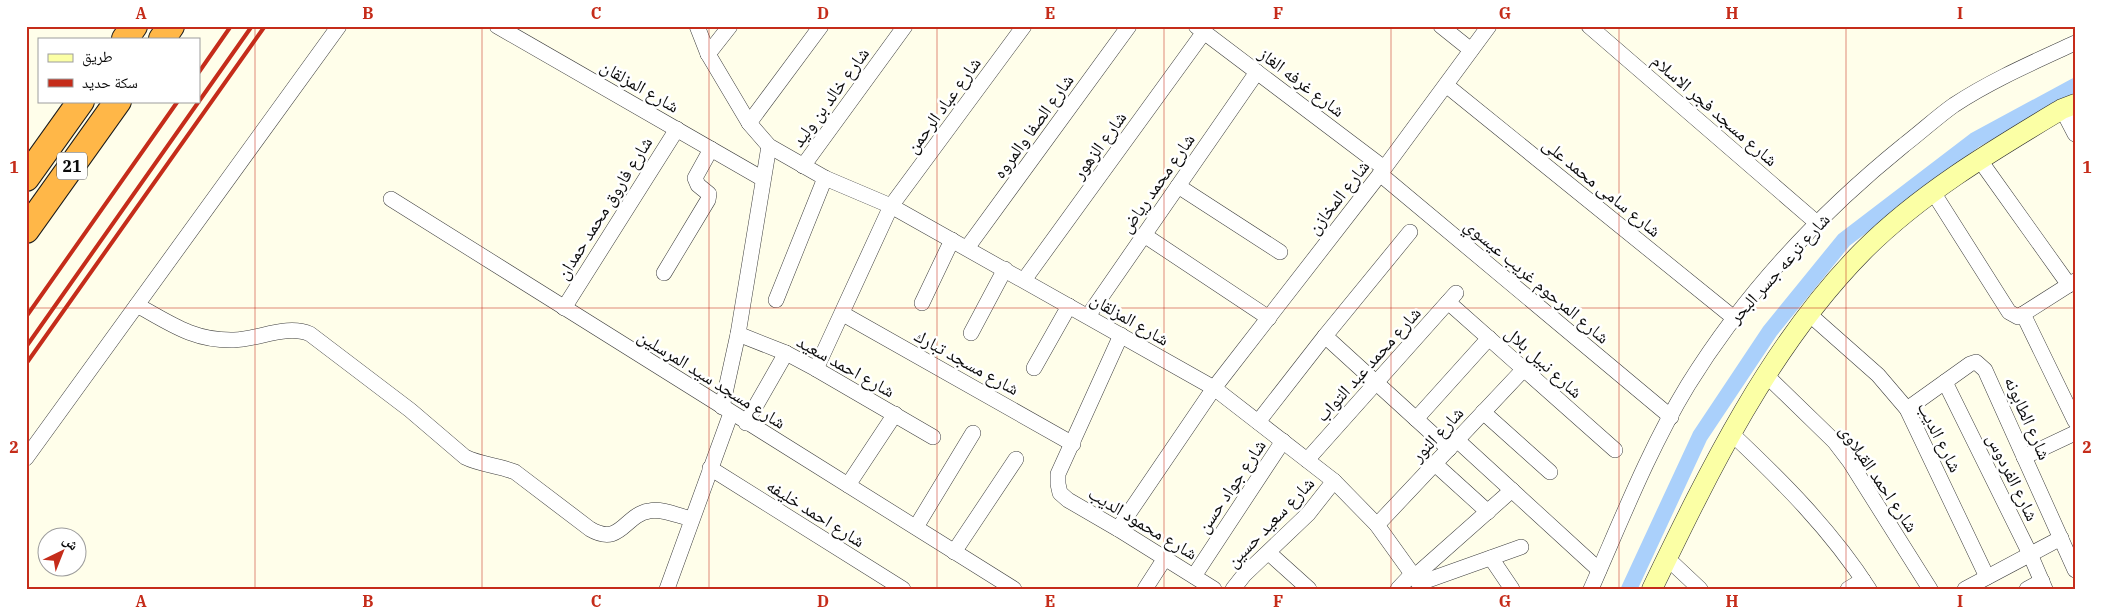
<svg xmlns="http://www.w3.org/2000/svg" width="2101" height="615" font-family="'IBM Plex Serif','Noto Naskh Arabic',serif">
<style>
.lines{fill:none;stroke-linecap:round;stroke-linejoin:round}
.canal{stroke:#aad0fb;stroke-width:16}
.street-casing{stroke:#3e3e3e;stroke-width:16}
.secondary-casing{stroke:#2d2d2d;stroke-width:21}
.highway-casing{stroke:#1c1c1c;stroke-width:28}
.street{stroke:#fff;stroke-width:15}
.secondary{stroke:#fbffa5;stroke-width:20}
.highway{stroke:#ffb748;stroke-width:26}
.rail{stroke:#c52c1a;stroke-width:4}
.grid{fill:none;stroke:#c52c1a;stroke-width:1;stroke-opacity:0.55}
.labels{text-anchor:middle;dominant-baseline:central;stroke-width:5;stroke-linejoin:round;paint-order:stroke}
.shield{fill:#fff;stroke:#545454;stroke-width:1}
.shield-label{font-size:16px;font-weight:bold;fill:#0b0b0b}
.street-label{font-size:18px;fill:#0b0b0b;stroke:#fff}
.neatline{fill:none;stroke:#c52c1a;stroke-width:2}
.grid-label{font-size:16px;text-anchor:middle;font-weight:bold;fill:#c52c1a}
</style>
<rect width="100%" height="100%" fill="#fffeea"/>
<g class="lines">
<polyline class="canal" points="1629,589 1700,436 1770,331 1844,240 1975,140 2075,86"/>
<g class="street-casing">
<g id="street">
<polyline points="497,26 763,179"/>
<polyline points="697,26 708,54 749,123 769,146 825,178 891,206 1214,388 1334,481 1377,525 1423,589"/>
<polyline points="1196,26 1384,168"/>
<polyline points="1441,26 1471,50"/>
<polyline points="1589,26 1817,223"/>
<polyline points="708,54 730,26"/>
<polyline points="1446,85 1734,318"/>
<polyline points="2062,109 2075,134"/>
<polyline points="749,123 821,26"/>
<polyline points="1979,159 2069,285"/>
<polyline points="803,166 905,26"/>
<polyline points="1380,174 1671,417"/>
<polyline points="1178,186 1280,252"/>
<polyline points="1933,192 2009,312 2018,317 2023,314 2075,281"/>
<polyline points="391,199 1014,589"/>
<polyline points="1144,235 1269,318"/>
<polyline points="967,248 1129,26"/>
<polyline points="664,273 708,200 709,194 698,185 695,178 711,149"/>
<polyline points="1024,280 1204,32"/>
<polyline points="776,300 825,178"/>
<polyline points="1448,302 1615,450"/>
<polyline points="922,303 952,240"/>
<path d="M 137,305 C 171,324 194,341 234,340 C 260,339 287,324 310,334 L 410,410 L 465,457 C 481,465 498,465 515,472 L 590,529 C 621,547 624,515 649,511 C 662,508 679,516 691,519"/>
<polyline points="564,308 677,129"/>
<polyline points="843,314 1073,444"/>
<polyline points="1809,314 1878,375 1907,409 1987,577"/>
<polyline points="2023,314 2075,421"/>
<polyline points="1088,316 1257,72"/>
<polyline points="971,333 1005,269"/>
<polyline points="738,334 786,353 816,369 933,437"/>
<polyline points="1121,335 1058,474 1058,484 1060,493 1068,500 1118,529 1214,589"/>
<polyline points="1325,336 1449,449"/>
<polyline points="1034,368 1069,306"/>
<polyline points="816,369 891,206 1024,26"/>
<polyline points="1767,376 1834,441 1850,462 1930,589"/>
<polyline points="1945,382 2030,554 2045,589"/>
<polyline points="722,407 738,334 769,146"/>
<polyline points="1907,409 1970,364 1976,362 1985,370 2075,570"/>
<polyline points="1483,412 1550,472"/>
<polyline points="1416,419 1489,338"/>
<polyline points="1258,422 1325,336 1410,232"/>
<polyline points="746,423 786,353"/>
<path d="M 1732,434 C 1782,481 1831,530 1869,589"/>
<polyline points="1457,440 1599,570"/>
<polyline points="2024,457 2075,433"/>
<polyline points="26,458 339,26"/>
<polyline points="1307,460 1456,293"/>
<polyline points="1435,464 1488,512"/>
<polyline points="710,468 903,589"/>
<polyline points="848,485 895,414"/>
<polyline points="1377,525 1524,369"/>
<polyline points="916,527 973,433"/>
<polyline points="1118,529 1214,388 1380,174 1489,26"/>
<polyline points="954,552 1016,459"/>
<polyline points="1269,553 1309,589"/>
<polyline points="1491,558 1512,589"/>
<polyline points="1667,558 1700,589"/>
<polyline points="1194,576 1283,441"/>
<polyline points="1415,576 1512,490"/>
<polyline points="1420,583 1521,547"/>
<polyline points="667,589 731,413"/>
<polyline points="1145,589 1165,558"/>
<polyline points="1233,589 1244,575 1308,514 1334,481"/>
<polyline points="1398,589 1413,573"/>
<path d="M 1591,589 C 1621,521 1649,449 1688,385 C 1745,293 1820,213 1904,145 C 1921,132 1937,117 1954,105 C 1992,80 2034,62 2075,43"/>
<polyline points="1848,589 1863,580"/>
<polyline points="1965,589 2061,538"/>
<polyline points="2027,589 2042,581"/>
</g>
</g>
<g class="secondary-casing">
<path id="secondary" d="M 1652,589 C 1709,471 1770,345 1863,251 C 1921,193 1992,151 2062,109 L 2075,104"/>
</g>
<g class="highway-casing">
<g id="highway">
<polyline points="125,39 134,26"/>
<polyline points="162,39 171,26"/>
<polyline points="26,178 81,101"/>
<polyline points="26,230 118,101"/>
</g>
</g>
<use href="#street" class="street"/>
<use href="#secondary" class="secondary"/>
<use href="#highway" class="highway"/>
<g class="rail">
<polyline points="199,72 231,26"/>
<polyline points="26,317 178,101"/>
<polyline points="26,347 252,26"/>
<polyline points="26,364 265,26"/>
</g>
</g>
<path class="grid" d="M 255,26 L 255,589M 482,26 L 482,589M 709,26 L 709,589M 937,26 L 937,589M 1164,26 L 1164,589M 1391,26 L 1391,589M 1619,26 L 1619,589M 1846,26 L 1846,589M 26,308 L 2075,308"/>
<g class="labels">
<rect class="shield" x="57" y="152.5" width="30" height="27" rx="4"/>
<g class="shield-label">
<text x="72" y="166">21</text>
</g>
<g class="street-label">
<text transform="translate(1302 82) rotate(37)">شارع غرفه الغاز</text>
<text transform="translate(640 86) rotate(30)">شارع المزلقان</text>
<text transform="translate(830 97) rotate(-54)">شارع خالد بن وليد</text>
<text transform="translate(943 105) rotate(-54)">شارع عباد الرحمن</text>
<text transform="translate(1715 110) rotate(41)">شارع مسجد فجر الاسلام</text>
<text transform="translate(1033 126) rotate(-54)">شارع الصفا والمروه</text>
<text transform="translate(1099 145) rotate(-54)">شارع الزهور</text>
<text transform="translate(1157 183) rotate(-55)">شارع محمد رياض</text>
<text transform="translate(1602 187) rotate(39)">شارع سامى محمد على</text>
<text transform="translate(1338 197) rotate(-52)">شارع المخازن</text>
<text transform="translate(604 208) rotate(-58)">شارع فاروق محمد حمدان</text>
<text transform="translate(1779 268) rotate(-48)">شارع ترعه جسر البحر</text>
<text transform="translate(1537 281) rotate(40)">شارع المرحوم غريب عيسوي</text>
<text transform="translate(1130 319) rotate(30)">شارع المزلقان</text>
<text transform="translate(967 362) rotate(29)">شارع مسجد تبارك</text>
<text transform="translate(1544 362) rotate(42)">شارع نبيل بلال</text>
<text transform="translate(1368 364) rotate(-48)">شارع محمد عبد التواب</text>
<text transform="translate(846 366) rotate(29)">شارع احمد سعيد</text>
<text transform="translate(712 379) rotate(32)">شارع مسجد سيد المرسلين</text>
<text transform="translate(2028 418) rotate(66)">شارع الطابونه</text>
<text transform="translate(1437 434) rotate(-47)">شارع النور</text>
<text transform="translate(1940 437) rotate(63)">شارع الديب</text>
<text transform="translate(2013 477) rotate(64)">شارع الفردوس</text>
<text transform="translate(1879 478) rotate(56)">شارع احمد القبلاوى</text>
<text transform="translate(1231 486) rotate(-56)">شارع جواد حسن</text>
<text transform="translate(816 513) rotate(32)">شارع احمد خليفه</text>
<text transform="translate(1270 522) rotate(-46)">شارع سعيد حسين</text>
<text transform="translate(1143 523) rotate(31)">شارع محمود الديب</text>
</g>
</g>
<rect width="2101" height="615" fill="none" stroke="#ffffff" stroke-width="55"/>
<rect x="38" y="38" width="162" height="65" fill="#ffffff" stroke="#9d9d9d"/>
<rect x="48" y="54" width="25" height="8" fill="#fbffa5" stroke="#9d9d9d"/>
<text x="82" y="62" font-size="15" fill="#0b0b0b">طريق</text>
<rect x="48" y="79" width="25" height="8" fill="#c52c1a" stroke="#9d9d9d"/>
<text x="82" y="88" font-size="15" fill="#0b0b0b">سكة حديد</text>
<g transform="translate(62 552) rotate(43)"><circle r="24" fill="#ffffff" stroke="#9d9d9d"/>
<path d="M0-4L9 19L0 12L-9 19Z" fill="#c52c1a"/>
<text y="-8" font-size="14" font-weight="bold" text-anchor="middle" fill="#0b0b0b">ش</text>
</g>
<rect x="28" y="28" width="2046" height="560" class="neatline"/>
<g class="grid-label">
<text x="141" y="19">A</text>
<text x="368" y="19">B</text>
<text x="596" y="19">C</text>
<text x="823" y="19">D</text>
<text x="1050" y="19">E</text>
<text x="1278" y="19">F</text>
<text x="1505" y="19">G</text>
<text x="1732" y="19">H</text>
<text x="1960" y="19">I</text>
<text x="14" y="173">1</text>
<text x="2087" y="173">1</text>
<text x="14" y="453">2</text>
<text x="2087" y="453">2</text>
<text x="141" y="607">A</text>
<text x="368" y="607">B</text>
<text x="596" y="607">C</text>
<text x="823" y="607">D</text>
<text x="1050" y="607">E</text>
<text x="1278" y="607">F</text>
<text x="1505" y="607">G</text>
<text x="1732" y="607">H</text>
<text x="1960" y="607">I</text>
</g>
</svg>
